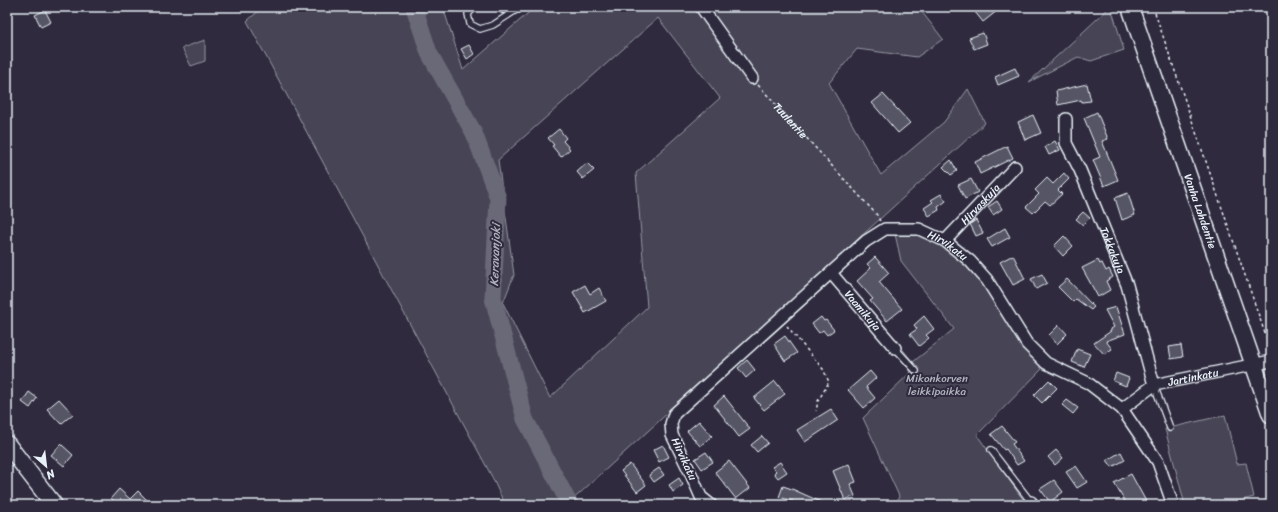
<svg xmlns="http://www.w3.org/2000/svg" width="1278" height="512" font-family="Sriracha,sans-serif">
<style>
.green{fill:#464455;stroke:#979aa6;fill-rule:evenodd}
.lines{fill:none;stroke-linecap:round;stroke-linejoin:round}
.river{stroke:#696978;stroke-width:17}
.building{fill:#575565;stroke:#e8f1f8}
.lane-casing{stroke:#e8f1f8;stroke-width:8}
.street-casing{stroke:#e8f1f8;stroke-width:14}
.secondary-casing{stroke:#e8f1f8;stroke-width:19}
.path{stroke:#e8f1f8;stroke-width:1.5;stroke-dasharray:3 3;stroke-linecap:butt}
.lane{stroke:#2f2a3d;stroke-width:5.5}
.street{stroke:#2f2a3d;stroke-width:11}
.secondary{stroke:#2f2a3d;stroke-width:16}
.labels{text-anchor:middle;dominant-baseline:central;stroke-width:4;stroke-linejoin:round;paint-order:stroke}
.street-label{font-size:11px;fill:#e8f1f8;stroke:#2f2a3d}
.park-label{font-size:11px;fill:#afb4bf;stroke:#2f2a3d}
.water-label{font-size:12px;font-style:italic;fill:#afb4be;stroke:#2f2a3d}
</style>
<rect width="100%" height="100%" fill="#2f2a3d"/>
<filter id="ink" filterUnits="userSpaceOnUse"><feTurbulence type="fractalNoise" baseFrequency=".025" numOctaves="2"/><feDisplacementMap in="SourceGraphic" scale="8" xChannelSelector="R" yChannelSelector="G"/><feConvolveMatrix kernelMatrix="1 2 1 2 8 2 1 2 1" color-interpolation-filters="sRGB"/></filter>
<g filter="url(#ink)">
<g class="green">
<path d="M 263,7 L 443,7 L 463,70 L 535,7 L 918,7 L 943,39 L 917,57 L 857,49 L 829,83 L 881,175 L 944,122 L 968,89 L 985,123 L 567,505 L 505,505 L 491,475 L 247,21 ZM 658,18 L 720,98 L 636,173 L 647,307 L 550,398 L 503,303 L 514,275 L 498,160 Z"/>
<polygon points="1110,7 1111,7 1124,50 1091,61 1078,57 1029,82"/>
<polygon points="205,40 205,61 191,66 182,48"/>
<path d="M 895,234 C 903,234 912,233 919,235 C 972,251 994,304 1023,346 C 1028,354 1036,361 1043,368 L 977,435 L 1027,505 L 896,505 L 899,496 L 863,418 L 911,372 L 894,350 L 899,345 L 913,362 L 954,329 L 901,261 Z"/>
<polygon points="1225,415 1237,464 1246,463 1254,497 1223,505 1185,505 1165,429"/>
</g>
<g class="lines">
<polyline class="river" points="414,7 429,53 474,133 498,198 493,298 525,419 570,505"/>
</g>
<g class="building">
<polygon points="971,7 1002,7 983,22"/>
<polygon points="45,10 51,22 41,27 35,15"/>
<polygon points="983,33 987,44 974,49 969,38"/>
<polygon points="469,45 474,54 467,59 461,49"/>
<polygon points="1015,68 1019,76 998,85 995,77"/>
<polygon points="1087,84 1091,101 1082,102 1081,100 1058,105 1056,91"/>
<polygon points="883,94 910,123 898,133 872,103"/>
<polygon points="1097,112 1108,139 1102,141 1118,180 1104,186 1093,160 1100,157 1084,118"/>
<polygon points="1033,115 1041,133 1025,140 1018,122"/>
<polygon points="559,129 566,138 563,141 570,149 561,157 552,146 554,145 548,138"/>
<polygon points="1055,141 1060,150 1049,155 1045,147"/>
<polygon points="1007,146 1013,158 980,174 975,162"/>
<polygon points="951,160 957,171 951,175 943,167"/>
<polygon points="587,163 594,170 583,179 577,172"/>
<polygon points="1064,173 1069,179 1058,190 1062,194 1050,205 1045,201 1033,213 1026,207 1039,194 1035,190 1047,178 1053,184"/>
<polygon points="971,179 978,192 965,199 958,185"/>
<polygon points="1128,193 1135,215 1122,220 1115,198"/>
<polygon points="941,194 946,201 938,207 939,210 929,216 924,208 933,202 931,200"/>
<polygon points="997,201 1002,209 993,215 988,207"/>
<polygon points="1083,212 1090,218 1083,225 1076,219"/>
<polygon points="976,220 983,233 976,236 970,224"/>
<polygon points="1005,228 1010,237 992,247 987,239"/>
<polygon points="1064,236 1073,246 1063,256 1054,246"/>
<polygon points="1013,255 1025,279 1013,285 1000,262"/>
<polygon points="875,257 889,273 879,282 902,309 887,321 870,301 873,299 857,281 871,268 867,264"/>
<polygon points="1098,260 1100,264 1102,263 1106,271 1109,269 1113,277 1106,281 1110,290 1098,297 1082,268"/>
<polygon points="1042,274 1047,283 1036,289 1031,279"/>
<polygon points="1067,279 1094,307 1091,310 1076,299 1073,302 1058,287"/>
<polygon points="585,285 590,294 599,288 606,301 585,313 573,292"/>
<polygon points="1116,307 1125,334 1106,341 1112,349 1104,354 1094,343 1111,331 1111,329 1114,327 1105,310"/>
<polygon points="924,316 934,329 926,335 929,338 919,346 910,334 917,329 914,325"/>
<polygon points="821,317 824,321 826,320 834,330 827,335 823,330 819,333 812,324"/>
<polygon points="1059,325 1067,334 1057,344 1049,335"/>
<polygon points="785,336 797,353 785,361 774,344"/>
<polygon points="1181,345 1183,357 1171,359 1169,347"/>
<polygon points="1077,349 1090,354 1084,367 1072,362"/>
<polygon points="747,360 755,370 746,378 738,368"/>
<polygon points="870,371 876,378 866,387 875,398 864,408 848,390"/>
<polygon points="1116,373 1129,378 1126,386 1113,381"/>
<polygon points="1049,380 1057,388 1042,403 1034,395"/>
<polygon points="775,381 785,394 764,410 754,398"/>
<polygon points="29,392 37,398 30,408 22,402"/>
<polygon points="724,396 750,429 739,437 714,405"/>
<polygon points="59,399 73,414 61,424 47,409"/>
<polygon points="1067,400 1078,408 1073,414 1062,405"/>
<polygon points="831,409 838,420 805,442 797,430"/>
<polygon points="699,421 712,436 700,446 687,431"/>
<polygon points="1002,426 1015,442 1012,444 1024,461 1017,465 1006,449 1004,450 991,434"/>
<polygon points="762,436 768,443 757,452 751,445"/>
<polygon points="61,444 73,455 64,466 51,455"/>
<polygon points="663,445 669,457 659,462 653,450"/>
<polygon points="1056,450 1063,458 1055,465 1048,457"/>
<polygon points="706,452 713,462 702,469 695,459"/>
<polygon points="1121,452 1125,460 1112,467 1107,460"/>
<polygon points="729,461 750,488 736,499 715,472"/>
<polygon points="780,462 787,472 778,478 774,473 776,471 772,467"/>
<polygon points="630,464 646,485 637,492 621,471"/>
<polygon points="849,464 856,482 850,484 855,496 845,500 833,471"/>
<polygon points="1076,466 1087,482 1077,488 1066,472"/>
<polygon points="659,468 664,475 654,482 649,475"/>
<polygon points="1131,474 1148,505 1127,505 1114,483"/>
<polygon points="679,478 683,485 673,492 669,485"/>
<polygon points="1054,480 1063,492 1050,502 1040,489"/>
<polygon points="783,486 792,489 828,505 791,505 793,501 779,497"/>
<polygon points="119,489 130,499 138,491 152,505 118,505 111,498"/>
</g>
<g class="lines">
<g class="lane-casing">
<g id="lane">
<polyline points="475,7 468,14 470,24 480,29 493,25 521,7"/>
<polyline points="498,7 503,10 518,10"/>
<polyline points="895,348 916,371"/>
<polyline points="1154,385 1170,428"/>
<polyline points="991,450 1031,502"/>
</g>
</g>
<g class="street-casing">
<g id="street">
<polyline points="701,7 752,78"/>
<path id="s2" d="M 1066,119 L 1066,143 L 1080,170 L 1127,285 L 1154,385"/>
<path id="s3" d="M 945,241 L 1015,167"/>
<path id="s4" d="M 831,273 L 895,348"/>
<path id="s5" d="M 1122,409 L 1154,385 L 1271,361"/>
<polyline points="1031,502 1033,505"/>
<path id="s6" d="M 711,505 L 701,497 L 691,474 L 672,435 L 671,424 L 674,414 L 866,241 L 885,229 L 919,229 L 945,241 L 970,261 L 987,280 L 1027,344 L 1046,363 L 1088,383 L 1122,409 L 1158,462 L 1173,505"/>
</g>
</g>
<g class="secondary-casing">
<g id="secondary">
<path id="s7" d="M 1130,7 L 1271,415"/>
<polyline points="7,444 54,505"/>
</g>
</g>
<g class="path">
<polyline points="1153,7 1271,351"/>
<path id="s1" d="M 758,85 L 877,215 L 880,221"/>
<polyline points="787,326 823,369 829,382 818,401 816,411"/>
<path d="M 724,505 C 734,503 755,501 765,505"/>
</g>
<use href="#lane" class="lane"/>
<use href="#street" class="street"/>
<use href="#secondary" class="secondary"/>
</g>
</g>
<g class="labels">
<g class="street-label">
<text stroke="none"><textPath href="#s1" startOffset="48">Tuulentie</textPath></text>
<text stroke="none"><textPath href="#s3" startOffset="51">Hirvaskuja</textPath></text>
<text stroke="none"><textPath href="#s7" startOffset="216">Vanha Lahdentie</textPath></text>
<text stroke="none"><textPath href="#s6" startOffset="451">Hirvikatu</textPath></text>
<text stroke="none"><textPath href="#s2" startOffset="141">Tokkakuja</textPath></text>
<text stroke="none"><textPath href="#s4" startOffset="49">Vaamikuja</textPath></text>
<text stroke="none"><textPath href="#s5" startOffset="80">Jartinkatu</textPath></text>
<text transform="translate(684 459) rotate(65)">Hirvikatu</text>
</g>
<g class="park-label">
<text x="937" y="378">Mikonkorven<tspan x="937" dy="13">leikkipaikka</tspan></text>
</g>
<g class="water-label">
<text transform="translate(495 255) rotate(-88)">Keravanjoki</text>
</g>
</g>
<rect width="1278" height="512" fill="none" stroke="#2f2a3d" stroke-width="24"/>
<rect x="12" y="12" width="1254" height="488" fill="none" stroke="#e8f1f8" stroke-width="1.5" filter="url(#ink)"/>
<g transform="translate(46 466) rotate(152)" stroke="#2f2a3d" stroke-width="3" paint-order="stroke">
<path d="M0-3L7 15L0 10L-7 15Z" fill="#e8f1f8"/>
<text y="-6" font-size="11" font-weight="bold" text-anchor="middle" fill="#e8f1f8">N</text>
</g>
</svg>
